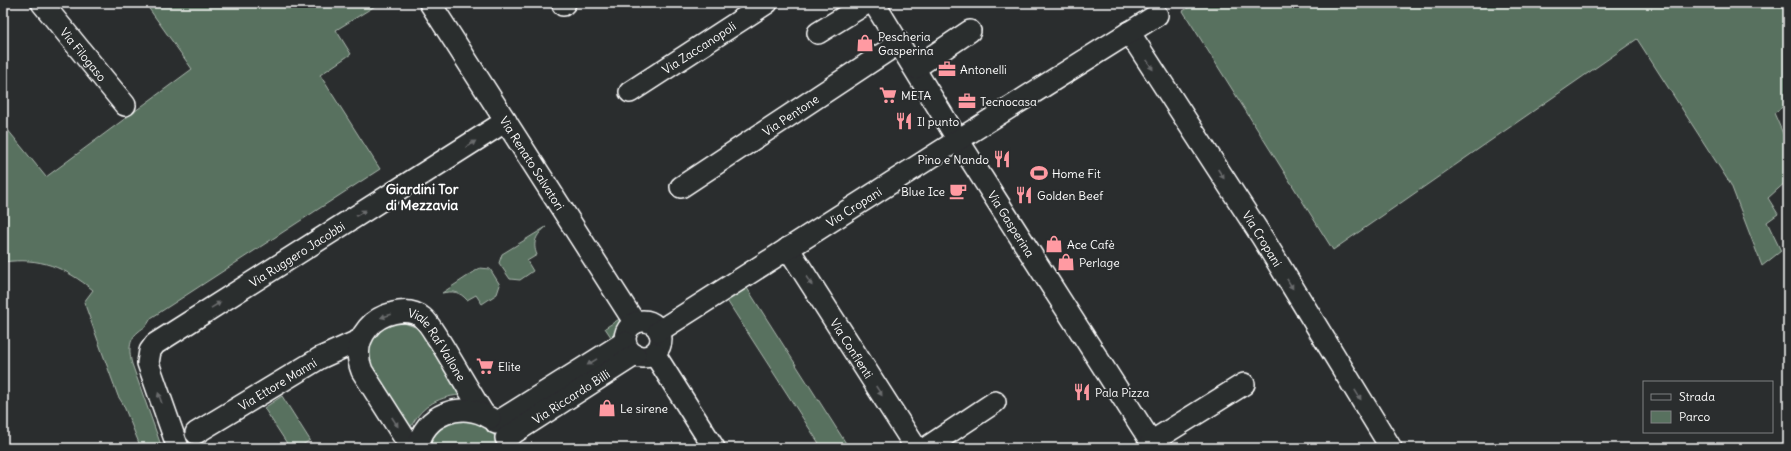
<svg xmlns="http://www.w3.org/2000/svg" width="1791" height="451" font-family="Delius,sans-serif">
<style>
.green{fill:#58715f;stroke:#acb8af}
.lines{fill:none;stroke-linecap:round;stroke-linejoin:round}
.minor-casing{stroke:#fff;stroke-width:24}
.minor{stroke:#2a2d2e;stroke-width:21}
.oneway{fill:#6a6c6d}
.labels{text-anchor:middle;dominant-baseline:central;stroke-width:4;stroke-linejoin:round;paint-order:stroke}
.poi-label{font-size:12px;fill:#fff;stroke:#2a2d2e;text-anchor:start}
.street-label{font-size:12px;fill:#fff;stroke:#2a2d2e}
.quarter-label{font-size:14px;font-weight:bold;fill:#fff;stroke:#2a2d2e}
</style>
<rect width="100%" height="100%" fill="#2a2d2e"/>
<filter id="ink" filterUnits="userSpaceOnUse"><feTurbulence type="fractalNoise" baseFrequency=".025" numOctaves="2"/><feDisplacementMap in="SourceGraphic" scale="8" xChannelSelector="R" yChannelSelector="G"/><feConvolveMatrix kernelMatrix="1 2 1 2 8 2 1 2 1" color-interpolation-filters="sRGB"/></filter>
<g filter="url(#ink)">
<g class="green">
<path d="M 145,3 L 380,3 L 336,30 L 351,54 L 320,75 L 380,169 L 151,318 C 146,328 145,326 138,332 C 128,340 129,353 132,364 L 162,448 L 141,448 L 123,404 L 118,396 L 84,302 L 93,290 C 64,267 41,257 3,262 L 3,124 L 46,177 L 192,69 Z"/>
<polygon points="1196,3 1788,3 1788,103 1774,113 1788,145 1788,151 1785,153 1788,159 1788,180 1768,198 1778,214 1767,222 1781,251 1762,266 1731,185 1637,39 1333,250 1183,11"/>
<path d="M 546,227 C 536,235 532,243 537,255 L 527,261 L 533,271 L 520,280 L 510,279 L 499,263 L 502,254 Z"/>
<path d="M 480,268 L 490,269 L 500,285 L 497,294 L 482,304 L 476,295 L 467,300 C 459,291 453,291 442,293 Z"/>
<polygon points="747,288 849,448 822,448 726,299"/>
<polygon points="621,318 620,329 611,337 605,328"/>
<path d="M 404,323 L 415,327 L 422,334 L 460,395 C 436,397 419,408 409,431 L 368,368 L 367,347 C 377,333 385,323 404,323 Z"/>
<polygon points="282,396 310,440 298,448 290,448 264,408"/>
<path d="M 472,417 C 484,426 497,432 499,448 L 425,448 L 436,427 Z"/>
</g>
<g class="lines">
<g class="minor-casing">
<g id="minor">
<path id="s1" d="M 42,3 L 125,105"/>
<path id="s2" d="M 430,3 L 635,323"/>
<path id="s3" d="M 874,3 L 958,140 L 1155,448"/>
<polyline points="563,5 565,3"/>
<path id="s4" d="M 1129,32 L 1262,237 L 1391,448"/>
<polyline points="818,33 867,3"/>
<polyline points="915,68 970,31"/>
<path id="s5" d="M 630,92 L 767,3"/>
<path id="s6" d="M 681,187 L 899,43"/>
<path id="s7" d="M 788,248 L 916,448"/>
<circle cx="643" cy="339" r="18"/>
<path id="s8" d="M 659,331 L 958,140 L 1157,15"/>
<polyline points="654,353 714,448"/>
<polyline points="496,423 625,342"/>
<path id="s9" d="M 196,433 L 320,358 L 360,340"/>
<path id="s10" d="M 506,438 L 635,355"/>
<polyline points="1151,442 1244,384"/>
<path id="s11" d="M 178,448 L 148,363 L 150,351 L 155,344 L 506,121"/>
<path id="s12" d="M 411,448 L 362,371 C 356,356 357,341 368,328 C 379,314 407,305 423,318 C 429,323 434,333 439,340 C 454,364 468,389 483,413"/>
<path d="M 418,448 C 423,414 462,400 490,418"/>
<polyline points="926,448 995,402"/>
</g>
</g>
<use href="#minor" class="minor"/>
</g>
<defs><path id="oneway-solid" d="M-6-.8H1V-3.2L6.5 0L1 3.2V.8H-6Z"/></defs>
<g class="oneway">
<use href="#oneway-solid" transform="translate(1150 65) rotate(57)"/>
<use href="#oneway-solid" transform="translate(471 144) rotate(-32)"/>
<use href="#oneway-solid" transform="translate(1221 174) rotate(57)"/>
<use href="#oneway-solid" transform="translate(361 213) rotate(-32)"/>
<use href="#oneway-solid" transform="translate(809 281) rotate(57)"/>
<use href="#oneway-solid" transform="translate(1290 284) rotate(59)"/>
<use href="#oneway-solid" transform="translate(216 305) rotate(-32)"/>
<use href="#oneway-solid" transform="translate(386 316) rotate(162)"/>
<use href="#oneway-solid" transform="translate(592 362) rotate(148)"/>
<use href="#oneway-solid" transform="translate(879 391) rotate(57)"/>
<use href="#oneway-solid" transform="translate(1358 395) rotate(58)"/>
<use href="#oneway-solid" transform="translate(160 398) rotate(-109)"/>
<use href="#oneway-solid" transform="translate(395 422) rotate(57)"/>
</g>
</g>
<defs>
<g id="shop-bare" transform="scale(1.38)"><path d="M-5-2.5h2.3a2.7 3.5 0 0 1 5.4 0H5L5.5 6h-11ZM-1.5-2.5h3a1.5 2.3 0 0 0-3 0Z" fill="#ff9aa2" stroke="#2a2d2e" stroke-width="2.5" paint-order="stroke"/></g>
<g id="office-bare" transform="scale(1.38)"><path d="M-6-3h4V-5.5h4V-3h4V5H-6ZM-1-4.5V-3h2v-1.5ZM-6 0V1H6V0Z" fill="#ff9aa2" stroke="#2a2d2e" stroke-width="2.5" paint-order="stroke"/></g>
<g id="supermarket-bare" transform="scale(1.38)"><path d="M-6-5.5h2.5l.6 2H6L4.5 2H-2.5L-4.4-4H-6ZM-1.5 3.2a1.3 1.3 0 1 0 .1 0ZM3 3.2a1.3 1.3 0 1 0 .1 0Z" fill="#ff9aa2" stroke="#2a2d2e" stroke-width="2.5" paint-order="stroke"/></g>
<g id="restaurant-bare" transform="scale(1.38)"><path d="M-5-6h1v4h1v-4h1v4h1v-4h1v5L-1.5 .5V6h-2V.5L-5-1ZM5-6V6H3V1.5H1.5Q1.5-4 5-6Z" fill="#ff9aa2" stroke="#2a2d2e" stroke-width="2.5" paint-order="stroke"/></g>
<g id="stadium-bare" transform="scale(1.38)"><path d="M0-5a6.5 5 0 1 0 0 10a6.5 5 0 1 0 0-10ZM-3.5-1.8h7v3.6h-7Z" fill="#ff9aa2" stroke="#2a2d2e" stroke-width="2.5" paint-order="stroke"/></g>
<g id="cafe-bare" transform="scale(1.38)"><path d="M-5.5-4.5H6V0H3Q3 3.5 0 3.5H-2.5Q-5.5 3.5-5.5 0ZM3-3.2v2h1.7v-2ZM-6 4.5H4V6H-6Z" fill="#ff9aa2" stroke="#2a2d2e" stroke-width="2.5" paint-order="stroke"/></g>
</defs>
<g fill-rule="evenodd">
<use href="#shop-bare" x="865" y="43"/>
<use href="#office-bare" x="947" y="69"/>
<use href="#supermarket-bare" x="888" y="95"/>
<use href="#office-bare" x="967" y="101"/>
<use href="#restaurant-bare" x="904" y="121"/>
<use href="#restaurant-bare" x="1002" y="159"/>
<use href="#stadium-bare" x="1039" y="173"/>
<use href="#cafe-bare" x="958" y="191"/>
<use href="#restaurant-bare" x="1024" y="195"/>
<use href="#shop-bare" x="1054" y="244"/>
<use href="#shop-bare" x="1066" y="262"/>
<use href="#supermarket-bare" x="485" y="366"/>
<use href="#restaurant-bare" x="1082" y="392"/>
<use href="#shop-bare" x="607" y="408"/>
</g>
<g class="labels">
<g class="poi-label">
<text x="878" y="36">Pescheria<tspan x="878" dy="14">Gasperina</tspan></text>
<text x="960" y="69">Antonelli</text>
<text x="901" y="95">META</text>
<text x="980" y="101">Tecnocasa</text>
<text x="917" y="121">Il punto</text>
<text x="989" y="159" text-anchor="end">Pino e Nando</text>
<text x="1052" y="173">Home Fit</text>
<text x="945" y="191" text-anchor="end">Blue Ice</text>
<text x="1037" y="195">Golden Beef</text>
<text x="1067" y="244">Ace Cafè</text>
<text x="1079" y="262">Perlage</text>
<text x="498" y="366">Elite</text>
<text x="1095" y="392">Pala Pizza</text>
<text x="620" y="408">Le sirene</text>
</g>
<g class="street-label">
<text stroke="none"><textPath href="#s5" startOffset="82">Via Zaccanopoli</textPath></text>
<text stroke="none"><textPath href="#s1" startOffset="66">Via Filogaso</textPath></text>
<text stroke="none"><textPath href="#s6" startOffset="131">Via Pentone</textPath></text>
<text stroke="none"><textPath href="#s2" startOffset="190">Via Renato Salvatori</textPath></text>
<text stroke="none"><textPath href="#s8" startOffset="231">Via Cropani</textPath></text>
<text stroke="none"><textPath href="#s3" startOffset="260">Via Gasperina</textPath></text>
<text stroke="none"><textPath href="#s4" startOffset="246">Via Cropani</textPath></text>
<text stroke="none"><textPath href="#s11" startOffset="279">Via Ruggero Jacobbi</textPath></text>
<text stroke="none"><textPath href="#s7" startOffset="119">Via Conflenti</textPath></text>
<text stroke="none"><textPath href="#s12" startOffset="227">Viale Raf Vallone</textPath></text>
<text stroke="none"><textPath href="#s9" startOffset="95">Via Ettore Manni</textPath></text>
<text stroke="none"><textPath href="#s10" startOffset="77">Via Riccardo Billi</textPath></text>
</g>
<g class="quarter-label">
<text x="422" y="189">Giardini Tor<tspan x="422" dy="16">di Mezzavia</tspan></text>
</g>
</g>
<rect width="1791" height="451" fill="none" stroke="#2a2d2e" stroke-width="16"/>
<rect x="8" y="8" width="1775" height="435" fill="none" stroke="#fff" stroke-width="1.5" filter="url(#ink)"/>
<rect x="1643" y="381" width="130" height="52" fill="#2a2d2e" stroke="#7f8182"/>
<rect x="1651" y="394" width="20" height="6" fill="#2a2d2e" stroke="#7f8182"/>
<text x="1679" y="401" font-size="12" fill="#ffffff">Strada</text>
<rect x="1651" y="411" width="20" height="12" fill="#58715f" stroke="#7f8182"/>
<text x="1679" y="421" font-size="12" fill="#ffffff">Parco</text>
</svg>
